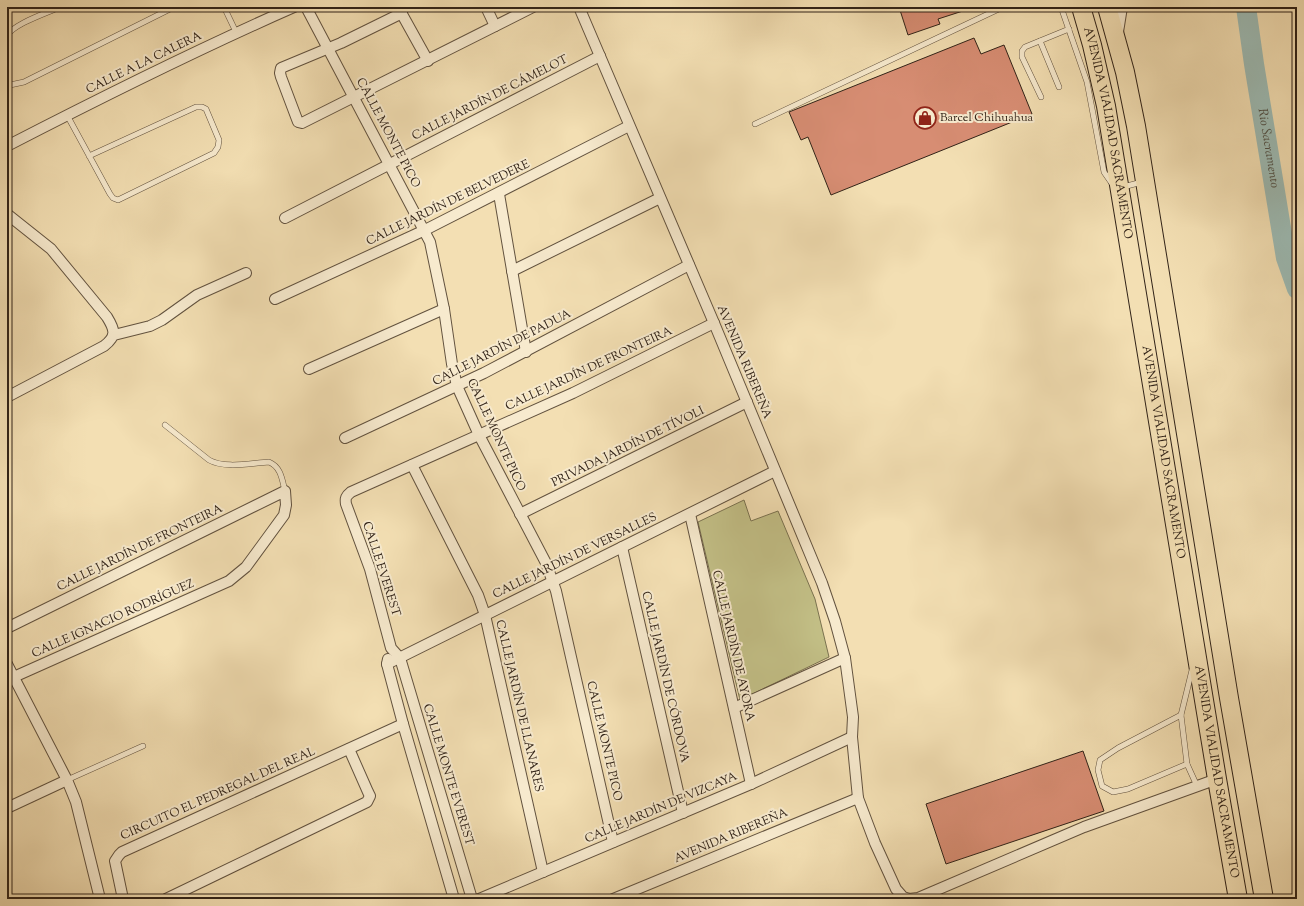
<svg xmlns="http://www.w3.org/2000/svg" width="1304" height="906" font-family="'Sorts Mill Goudy',serif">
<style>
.green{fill:#c3c087;stroke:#7a7250}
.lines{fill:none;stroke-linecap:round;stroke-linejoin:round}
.river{stroke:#9dbbb4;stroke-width:20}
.building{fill:#d78d73;stroke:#312318}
.lane-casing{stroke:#62523f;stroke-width:6}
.street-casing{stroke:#62523f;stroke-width:12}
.highway-casing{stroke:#312318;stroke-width:20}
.lane{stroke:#f7eace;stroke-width:5}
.street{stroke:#f7eace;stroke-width:10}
.highway{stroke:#f3dfb3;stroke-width:18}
.labels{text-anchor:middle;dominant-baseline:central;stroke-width:4;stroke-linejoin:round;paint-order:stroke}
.street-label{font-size:12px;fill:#312318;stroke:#f7eace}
.poi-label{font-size:12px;fill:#312318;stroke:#f7eace;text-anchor:start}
.water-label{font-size:13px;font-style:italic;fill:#515147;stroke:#f7eace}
</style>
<rect width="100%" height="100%" fill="#f3dfb3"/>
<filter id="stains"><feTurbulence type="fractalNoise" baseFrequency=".005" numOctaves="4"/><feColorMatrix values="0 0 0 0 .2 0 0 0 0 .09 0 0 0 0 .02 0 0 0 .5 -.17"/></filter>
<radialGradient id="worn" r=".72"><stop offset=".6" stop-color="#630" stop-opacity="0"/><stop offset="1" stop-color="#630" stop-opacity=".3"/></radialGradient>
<polygon class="green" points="744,500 751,521 778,511 815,599 829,657 740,700 698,522"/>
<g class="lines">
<path class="river" id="s1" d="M 1246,7 L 1254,64 L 1286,258 L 1297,289"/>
</g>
<g class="building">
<polygon points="899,7 968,7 969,9 938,19 940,24 908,35"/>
<polygon points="974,38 981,54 1004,45 1032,114 831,195 808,137 801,140 789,112"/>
<polygon points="1083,751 1104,811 946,864 926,804"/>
</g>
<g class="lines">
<g class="lane-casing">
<g id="lane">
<polyline points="224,7 236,32"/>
<polyline points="1061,7 1087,82 1104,172 1113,185"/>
<path d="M 7,36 C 13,24 47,13 60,7"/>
<polyline points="1040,41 1059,87"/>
<polyline points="7,82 10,85 24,82 174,7"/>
<polyline points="1041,97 1022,57 1022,51 1025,47 1069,29"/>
<polyline points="67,115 110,194 113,198 118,200 214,153 218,147 219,140 206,109 202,107 196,107 89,156"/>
<polyline points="755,124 1003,7"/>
<polyline points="1123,187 1142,182"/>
<path d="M 165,425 L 209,460 C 225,469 251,463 269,462 C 281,467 282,479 285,491"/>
<polyline points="1192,670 1181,715 1187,764 1197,786"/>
<polyline points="1181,715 1118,748 1100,760 1098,770 1102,786 1113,792 1128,789 1187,764"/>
<polyline points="67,780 143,746"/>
</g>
</g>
<g class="street-casing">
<g id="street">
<polyline points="306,7 430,242 444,309 452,364 457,386 479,435 546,563 556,591 613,842"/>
<polyline points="398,7 428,61"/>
<polyline points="486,7 495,26"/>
<polyline points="579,7 714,323 822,583 835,621 845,658 853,717 852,737 858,798 875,843 896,889 903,897 909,899 918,898 1084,827 1217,779"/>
<polyline points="402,13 341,43 281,68 280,73 281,77 298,122 302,123 533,7"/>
<polyline points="1118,32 1122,7"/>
<path d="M 7,146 C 102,97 196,50 294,7"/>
<polyline points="499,194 526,352"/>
<path d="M 7,214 L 51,249 L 107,317 C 115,330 117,336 104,346 L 7,397"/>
<polyline points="285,218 600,56"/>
<polyline points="512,271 660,198"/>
<polyline points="275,299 425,230 629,126"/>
<polyline points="114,335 150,326 162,320 197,295 246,273"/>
<polyline points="309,369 444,309"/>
<polyline points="345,438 484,373 689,265"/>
<polyline points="412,465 478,595 485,615 543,872"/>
<polyline points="520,514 747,402"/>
<polyline points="690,514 751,784"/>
<polyline points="622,547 683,813"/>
<polyline points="7,628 285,491 286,505 284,515 246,567 229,581 7,680"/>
<polyline points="388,659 387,664 403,724 454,899"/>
<polyline points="7,664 67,780 76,802 100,899"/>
<polyline points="387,664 775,471"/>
<polyline points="734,708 845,658"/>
<polyline points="7,808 67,780"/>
<polyline points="123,899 115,861 119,855 122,852 403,724"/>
<polyline points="166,899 367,802 370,796 368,792 349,749"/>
<path d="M 472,899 L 400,658 L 391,648 L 370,569 L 346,504 C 345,498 346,496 351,492 L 573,393 L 714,323"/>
<polyline points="479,899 751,784 852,737"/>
<polyline points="613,899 858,798"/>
</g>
</g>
<g class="highway-casing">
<g id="highway">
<path id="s2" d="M 1081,7 L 1092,45 L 1106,106 L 1217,779 L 1238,899"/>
<polyline points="1107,7 1125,72 1136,126 1229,698 1264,899"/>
</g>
</g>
<use href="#lane" class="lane"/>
<use href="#street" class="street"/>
<use href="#highway" class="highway"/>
</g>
<defs>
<g id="shop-ring" transform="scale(1.15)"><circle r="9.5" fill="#f7eace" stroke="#8f2418" stroke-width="1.5"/><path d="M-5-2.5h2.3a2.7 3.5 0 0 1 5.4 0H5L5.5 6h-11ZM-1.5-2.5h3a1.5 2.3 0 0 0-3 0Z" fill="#8f2418"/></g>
</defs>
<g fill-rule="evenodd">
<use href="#shop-ring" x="925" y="118"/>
</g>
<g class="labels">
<g class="street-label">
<text transform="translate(144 63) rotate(-26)">CALLE A LA CALERA</text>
<text transform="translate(490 98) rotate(-27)">CALLE JARDÍN DE CÁMELOT</text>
<text transform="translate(388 133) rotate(62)">CALLE MONTE PICO</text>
<text stroke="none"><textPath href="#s2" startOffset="129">AVENIDA VIALIDAD SACRAMENTO</textPath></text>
<text transform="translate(448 203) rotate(-26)">CALLE JARDÍN DE BELVEDERE</text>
<text transform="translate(502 348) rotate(-27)">CALLE JARDÍN DE PADUA</text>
<text transform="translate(744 362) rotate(67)">AVENIDA RIBEREÑA</text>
<text transform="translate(589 369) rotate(-25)">CALLE JARDÍN DE FRONTEIRA</text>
<text transform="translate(496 435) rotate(65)">CALLE MONTE PICO</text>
<text transform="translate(628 447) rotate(-26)">PRIVADA JARDÍN DE TÍVOLI</text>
<text stroke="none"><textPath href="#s2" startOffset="453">AVENIDA VIALIDAD SACRAMENTO</textPath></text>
<text transform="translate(140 548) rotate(-26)">CALLE JARDÍN DE FRONTEIRA</text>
<text transform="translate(575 556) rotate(-26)">CALLE JARDÍN DE VERSALLES</text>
<text transform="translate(381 569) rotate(72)">CALLE EVEREST</text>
<text transform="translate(113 619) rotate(-24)">CALLE IGNACIO RODRÍGUEZ</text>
<text transform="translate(733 646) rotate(77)">CALLE JARDÍN DE AYORA</text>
<text transform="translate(665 677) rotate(77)">CALLE JARDÍN DE CÓRDOVA</text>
<text transform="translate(519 706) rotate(77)">CALLE JARDÍN DE LLANARES</text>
<text transform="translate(604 741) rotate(77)">CALLE MONTE PICO</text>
<text stroke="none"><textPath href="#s2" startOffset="777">AVENIDA VIALIDAD SACRAMENTO</textPath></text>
<text transform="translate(448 775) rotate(73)">CALLE MONTE EVEREST</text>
<text transform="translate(218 794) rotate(-24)">CIRCUITO EL PEDREGAL DEL REAL</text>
<text transform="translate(661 808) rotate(-23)">CALLE JARDÍN DE VIZCAYA</text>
<text transform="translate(731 836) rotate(-23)">AVENIDA RIBEREÑA</text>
</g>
<g class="poi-label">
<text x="940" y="118">Barcel Chihuahua</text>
</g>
<g class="water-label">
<text stroke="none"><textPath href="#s1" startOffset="143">Rio Sacramento</textPath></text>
</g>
</g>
<rect width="1304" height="906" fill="none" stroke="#f3dfb3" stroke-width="24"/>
<rect x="8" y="8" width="1288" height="890" fill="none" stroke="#312318" stroke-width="2"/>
<rect x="12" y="12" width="1280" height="882" fill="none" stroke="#312318"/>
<rect width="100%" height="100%" filter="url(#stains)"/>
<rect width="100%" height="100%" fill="url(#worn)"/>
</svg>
